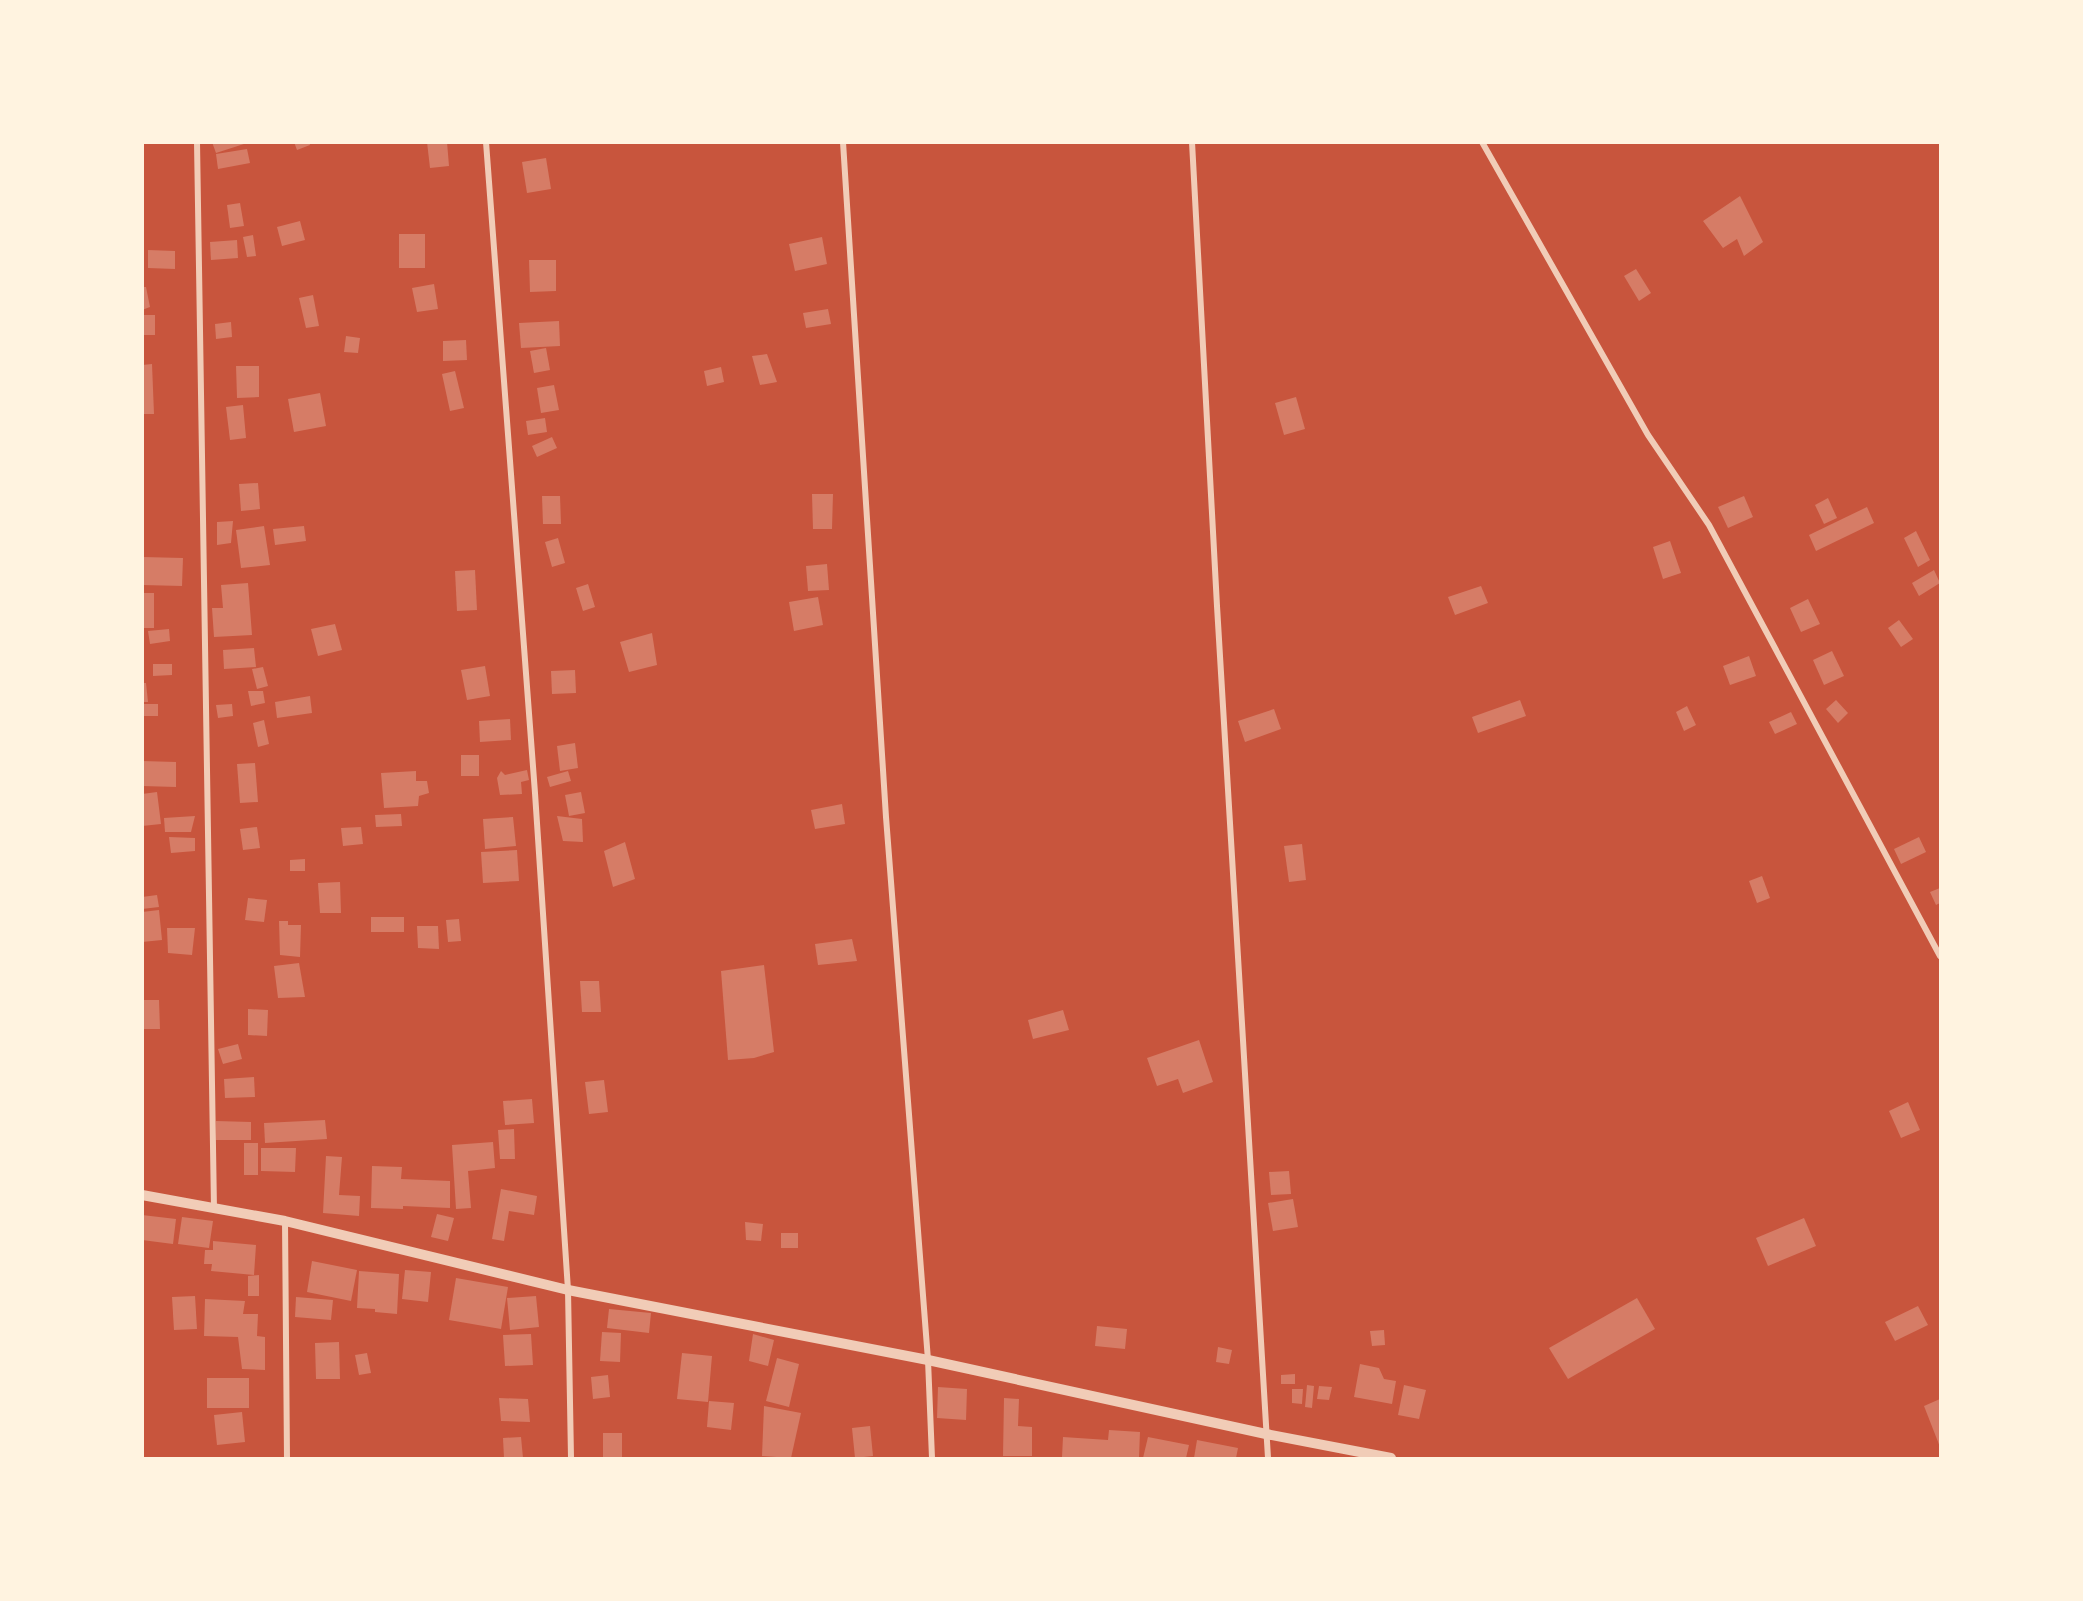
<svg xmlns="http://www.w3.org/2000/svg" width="2083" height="1601" font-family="'Playfair Display',serif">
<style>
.building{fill:#d67c66}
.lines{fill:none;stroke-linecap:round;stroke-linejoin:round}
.minor{stroke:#f1ccb7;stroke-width:6}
.tertiary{stroke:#f1ccb7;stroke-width:10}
</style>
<rect width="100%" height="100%" fill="#c8553d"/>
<g class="building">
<polygon points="212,142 247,142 247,143 216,153"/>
<polygon points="294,142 309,142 310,145 297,150"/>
<polygon points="427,142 447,142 449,166 430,168"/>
<polygon points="247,149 250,163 218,169 216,154"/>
<polygon points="546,158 551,189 527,193 522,162"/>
<polygon points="1740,196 1763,242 1744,256 1737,239 1723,248 1703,221"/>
<polygon points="240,203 244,226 230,228 227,205"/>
<polygon points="300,221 305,240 282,246 277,227"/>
<rect x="399" y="234" width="26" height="34"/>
<polygon points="253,235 256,256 247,257 243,237"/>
<polygon points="822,237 827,264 795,271 789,244"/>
<polygon points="237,240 238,258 211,260 210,242"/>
<polygon points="148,250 175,251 175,269 148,268"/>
<polygon points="529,260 556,260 556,291 530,292"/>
<polygon points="1636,269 1651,293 1639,301 1624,276"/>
<polygon points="434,284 438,309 417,312 412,288"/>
<polygon points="142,287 146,287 150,307 142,310"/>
<polygon points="313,295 319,326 306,328 299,298"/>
<polygon points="828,309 831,324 806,328 803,313"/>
<rect x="142" y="315" width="13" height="20"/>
<polygon points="559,321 560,346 521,348 519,323"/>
<polygon points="231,322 232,337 216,339 215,324"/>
<polygon points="346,336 360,338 358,353 344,352"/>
<polygon points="466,340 467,360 443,361 443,341"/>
<polygon points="546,348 550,370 534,373 530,351"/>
<polygon points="767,354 777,382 760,385 752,356"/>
<polygon points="152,364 154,414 142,414 142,365"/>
<polygon points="236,366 259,366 259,397 237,398"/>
<polygon points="721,367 724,382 707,386 704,371"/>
<polygon points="455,371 464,408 450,411 442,374"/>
<polygon points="554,385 559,410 541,413 537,388"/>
<polygon points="320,393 326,426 294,432 288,399"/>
<polygon points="1296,397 1305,429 1284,435 1275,403"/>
<polygon points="243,405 246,438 230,440 226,407"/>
<polygon points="545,418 547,432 528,435 526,421"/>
<polygon points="552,437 557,448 537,457 532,446"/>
<polygon points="258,483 260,509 241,511 239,484"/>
<polygon points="812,494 833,494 832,529 813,529"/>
<polygon points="542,496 560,496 561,524 543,524"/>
<polygon points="1744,496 1753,517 1728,528 1718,507"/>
<polygon points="1828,498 1837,518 1824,524 1815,505"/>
<polygon points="1867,507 1874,523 1816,551 1809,535"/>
<polygon points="233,521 231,543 217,545 217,522"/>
<polygon points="264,526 270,565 241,568 236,530"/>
<polygon points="304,526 306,541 275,545 273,529"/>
<polygon points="1916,531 1930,560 1918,567 1904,538"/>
<polygon points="558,538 565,563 552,567 545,542"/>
<polygon points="1670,541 1681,573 1663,579 1653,547"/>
<polygon points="143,557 183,558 182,586 142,585"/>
<polygon points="827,564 829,590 808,591 806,566"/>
<polygon points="475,570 477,610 457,611 455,571"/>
<polygon points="1934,570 1940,583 1919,596 1912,583"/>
<polygon points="248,583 252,635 214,637 212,608 223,608 221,585"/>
<polygon points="588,584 595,607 583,611 576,588"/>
<polygon points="1481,586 1488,603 1455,615 1448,597"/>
<rect x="142" y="593" width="12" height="35"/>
<polygon points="818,597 823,625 794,631 789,602"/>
<polygon points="1808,599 1820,624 1801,632 1790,608"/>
<polygon points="1899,620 1913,639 1901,647 1888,628"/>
<polygon points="335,624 342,650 318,656 311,629"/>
<polygon points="169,629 170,641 150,644 148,631"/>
<polygon points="652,633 657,665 629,672 620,642"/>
<polygon points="254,648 256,667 224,669 223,650"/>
<polygon points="1832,651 1844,676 1824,685 1813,660"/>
<polygon points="1749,656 1756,676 1730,685 1723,666"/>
<polygon points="153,664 172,664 172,675 153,676"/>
<polygon points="485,666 490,696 467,700 461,670"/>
<polygon points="263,667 268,686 257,689 252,669"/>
<polygon points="575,670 576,693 552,694 551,671"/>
<polygon points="142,683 146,683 148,702 142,702"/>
<polygon points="248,691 263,691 265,703 251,706"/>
<polygon points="310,696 312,713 277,718 275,702"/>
<polygon points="1520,700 1526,716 1478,733 1472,717"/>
<polygon points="1836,700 1848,713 1838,723 1826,709"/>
<rect x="142" y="704" width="16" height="12"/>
<polygon points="232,704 233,716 218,718 216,705"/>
<polygon points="1687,706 1696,725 1684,731 1676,712"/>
<polygon points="1274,709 1281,729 1245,742 1238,721"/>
<polygon points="1791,712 1797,724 1775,734 1769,722"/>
<polygon points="510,719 511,740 480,742 479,721"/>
<polygon points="264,720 269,744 258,747 253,723"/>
<polygon points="575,743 578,768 560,771 557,746"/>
<rect x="461" y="755" width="18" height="21"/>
<polygon points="142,761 176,762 176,787 142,786"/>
<polygon points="255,763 258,802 240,803 237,764"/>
<polygon points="527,770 529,780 521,782 522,794 500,795 497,778 501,771 505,775"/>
<polygon points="416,771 416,781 427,781 429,793 419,796 418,806 384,808 381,773"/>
<polygon points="568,771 571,781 550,787 547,777"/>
<polygon points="157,792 161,824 142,826 142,794"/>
<polygon points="581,792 585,813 569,816 565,795"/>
<polygon points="842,804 845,824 815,829 811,810"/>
<polygon points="401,814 402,826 376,827 375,815"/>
<polygon points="195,816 191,832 165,832 164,818"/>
<polygon points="557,816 582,819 583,842 563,841"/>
<polygon points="513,817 516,846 485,849 483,819"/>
<polygon points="257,827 260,848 243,850 240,829"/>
<polygon points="361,827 363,844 343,846 341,828"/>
<polygon points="169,837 195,838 195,851 171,853"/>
<polygon points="1919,837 1926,852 1901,864 1894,849"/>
<polygon points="625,842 635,879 613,887 604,851"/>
<polygon points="1302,844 1306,880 1289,882 1284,846"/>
<polygon points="517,850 519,881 483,883 481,852"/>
<polygon points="305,859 305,871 290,871 290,860"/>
<polygon points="1762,876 1770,898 1757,903 1749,881"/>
<polygon points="340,882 341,913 320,913 318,883"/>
<polygon points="1940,888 1940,903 1936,905 1930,892"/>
<polygon points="157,895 159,907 142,909 142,897"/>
<polygon points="248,898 267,900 264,922 245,920"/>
<polygon points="159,910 162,940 142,942 142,912"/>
<rect x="371" y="917" width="33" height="15"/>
<polygon points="459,919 461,941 448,942 446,920"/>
<polygon points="279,921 288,921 288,925 301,925 300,957 280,955"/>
<polygon points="417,926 438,926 439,949 418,948"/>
<polygon points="167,928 195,928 192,955 168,953"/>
<polygon points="852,939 857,961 818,965 815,944"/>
<polygon points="299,963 305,997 278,998 274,966"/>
<polygon points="764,965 774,1052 754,1058 728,1060 721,971"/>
<polygon points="580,981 599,981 601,1012 582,1012"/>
<polygon points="142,1000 159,1000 160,1029 142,1029"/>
<polygon points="248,1009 268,1010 267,1036 248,1035"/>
<polygon points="1063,1010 1069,1030 1033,1039 1028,1020"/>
<polygon points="1199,1040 1213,1082 1183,1093 1178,1079 1157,1086 1147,1058"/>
<polygon points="238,1044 242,1059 223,1064 218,1049"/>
<polygon points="254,1077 255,1097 225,1098 224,1079"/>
<polygon points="604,1080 608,1112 589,1114 585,1082"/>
<polygon points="532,1099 534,1123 505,1125 503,1101"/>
<polygon points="1908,1102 1920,1130 1901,1138 1889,1111"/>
<polygon points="325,1120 327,1139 265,1143 264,1123"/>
<polygon points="216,1121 251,1122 251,1140 216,1140"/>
<polygon points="514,1129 515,1159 500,1159 498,1130"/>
<polygon points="493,1142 495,1168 468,1171 471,1208 456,1209 452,1145"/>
<rect x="244" y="1143" width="14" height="32"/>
<polygon points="261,1148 296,1148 295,1172 261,1171"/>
<polygon points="326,1156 342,1157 339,1195 360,1196 359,1216 323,1213"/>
<polygon points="372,1166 402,1167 401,1179 450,1181 450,1208 403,1206 403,1209 371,1208"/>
<polygon points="1289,1171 1291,1194 1271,1195 1269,1172"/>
<polygon points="501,1189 537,1196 534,1215 509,1211 504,1241 492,1239"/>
<polygon points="1293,1199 1298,1227 1273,1231 1268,1203"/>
<polygon points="437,1214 454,1218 448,1241 431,1237"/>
<polygon points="142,1215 176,1219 173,1244 142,1240"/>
<polygon points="182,1217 213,1221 209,1248 178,1244"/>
<polygon points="1804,1218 1816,1246 1768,1266 1756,1238"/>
<polygon points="745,1222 763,1224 761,1241 746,1240"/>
<rect x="781" y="1233" width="17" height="15"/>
<polygon points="213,1241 256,1245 254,1275 211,1271 212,1264 204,1264 205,1250 213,1250"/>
<polygon points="312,1261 357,1270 351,1301 307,1292"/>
<polygon points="405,1270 431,1272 428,1302 402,1299"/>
<polygon points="359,1271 399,1274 397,1314 375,1312 375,1309 357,1308"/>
<polygon points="259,1275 259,1296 248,1296 248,1276"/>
<polygon points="456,1278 508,1287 501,1329 449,1320"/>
<polygon points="195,1296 197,1329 174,1330 172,1297"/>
<polygon points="536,1296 539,1327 510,1330 507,1298"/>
<polygon points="296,1297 333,1300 331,1320 295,1317"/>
<polygon points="1637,1298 1655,1329 1568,1379 1549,1348"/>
<polygon points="205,1299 245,1301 243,1314 258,1314 257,1336 265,1337 265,1370 242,1369 238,1337 204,1336"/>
<polygon points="1918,1306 1928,1325 1895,1341 1885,1322"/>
<polygon points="609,1309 651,1313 649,1333 607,1328"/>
<polygon points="1097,1326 1127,1329 1125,1349 1095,1346"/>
<polygon points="1384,1330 1385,1345 1372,1346 1370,1331"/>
<polygon points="602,1332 621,1333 620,1362 600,1361"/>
<polygon points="531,1334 533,1365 505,1366 503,1335"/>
<polygon points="753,1334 774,1340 768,1366 749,1361"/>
<polygon points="339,1342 340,1379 316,1379 315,1343"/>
<polygon points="1218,1347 1232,1350 1229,1364 1216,1362"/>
<polygon points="367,1353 371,1373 359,1375 355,1355"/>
<polygon points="682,1353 712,1356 708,1402 677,1399"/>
<polygon points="777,1358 799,1364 789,1407 766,1401"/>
<polygon points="1360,1364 1379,1368 1384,1379 1396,1381 1392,1404 1354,1397"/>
<polygon points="1295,1374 1295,1384 1281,1384 1281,1375"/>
<polygon points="608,1375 610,1397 593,1399 591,1377"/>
<rect x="207" y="1378" width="42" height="30"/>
<polygon points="1307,1385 1314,1386 1312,1408 1305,1407"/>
<polygon points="1404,1385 1426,1390 1419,1419 1398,1415"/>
<polygon points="1319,1386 1332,1387 1329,1400 1317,1399"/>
<polygon points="938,1387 967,1389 966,1420 937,1418"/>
<polygon points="1292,1389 1303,1389 1302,1404 1292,1403"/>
<polygon points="499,1398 528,1399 530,1422 501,1421"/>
<polygon points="1004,1398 1019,1399 1018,1426 1032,1427 1032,1456 1003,1456"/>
<polygon points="1940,1399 1940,1447 1924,1406"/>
<polygon points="709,1401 734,1403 731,1430 707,1427"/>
<polygon points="764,1406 801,1413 791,1458 762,1456"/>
<polygon points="242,1412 245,1442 217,1445 214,1415"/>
<polygon points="870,1426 873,1456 855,1458 852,1428"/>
<polygon points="1109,1430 1140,1432 1139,1458 1062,1457 1063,1437 1108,1440"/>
<rect x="603" y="1433" width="19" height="24"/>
<polygon points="521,1437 523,1458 504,1458 503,1438"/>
<polygon points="1148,1437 1189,1445 1186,1458 1143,1458"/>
<polygon points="1197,1440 1238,1448 1236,1458 1194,1458"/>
</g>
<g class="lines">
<g class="minor">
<polyline points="197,142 214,1209"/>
<polyline points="486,142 535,793 568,1290 571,1458"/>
<polyline points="843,142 886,817 928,1360 932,1458"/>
<polyline points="1192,142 1217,606 1268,1458"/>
<polyline points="1482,142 1648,435 1709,525 1940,956"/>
<polyline points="285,1221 287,1458"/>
</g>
<polyline class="tertiary" points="142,1195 285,1221 568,1290 928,1360 1266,1434 1391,1458"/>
</g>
<rect width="2083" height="1601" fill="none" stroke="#fff3e0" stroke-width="288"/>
</svg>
